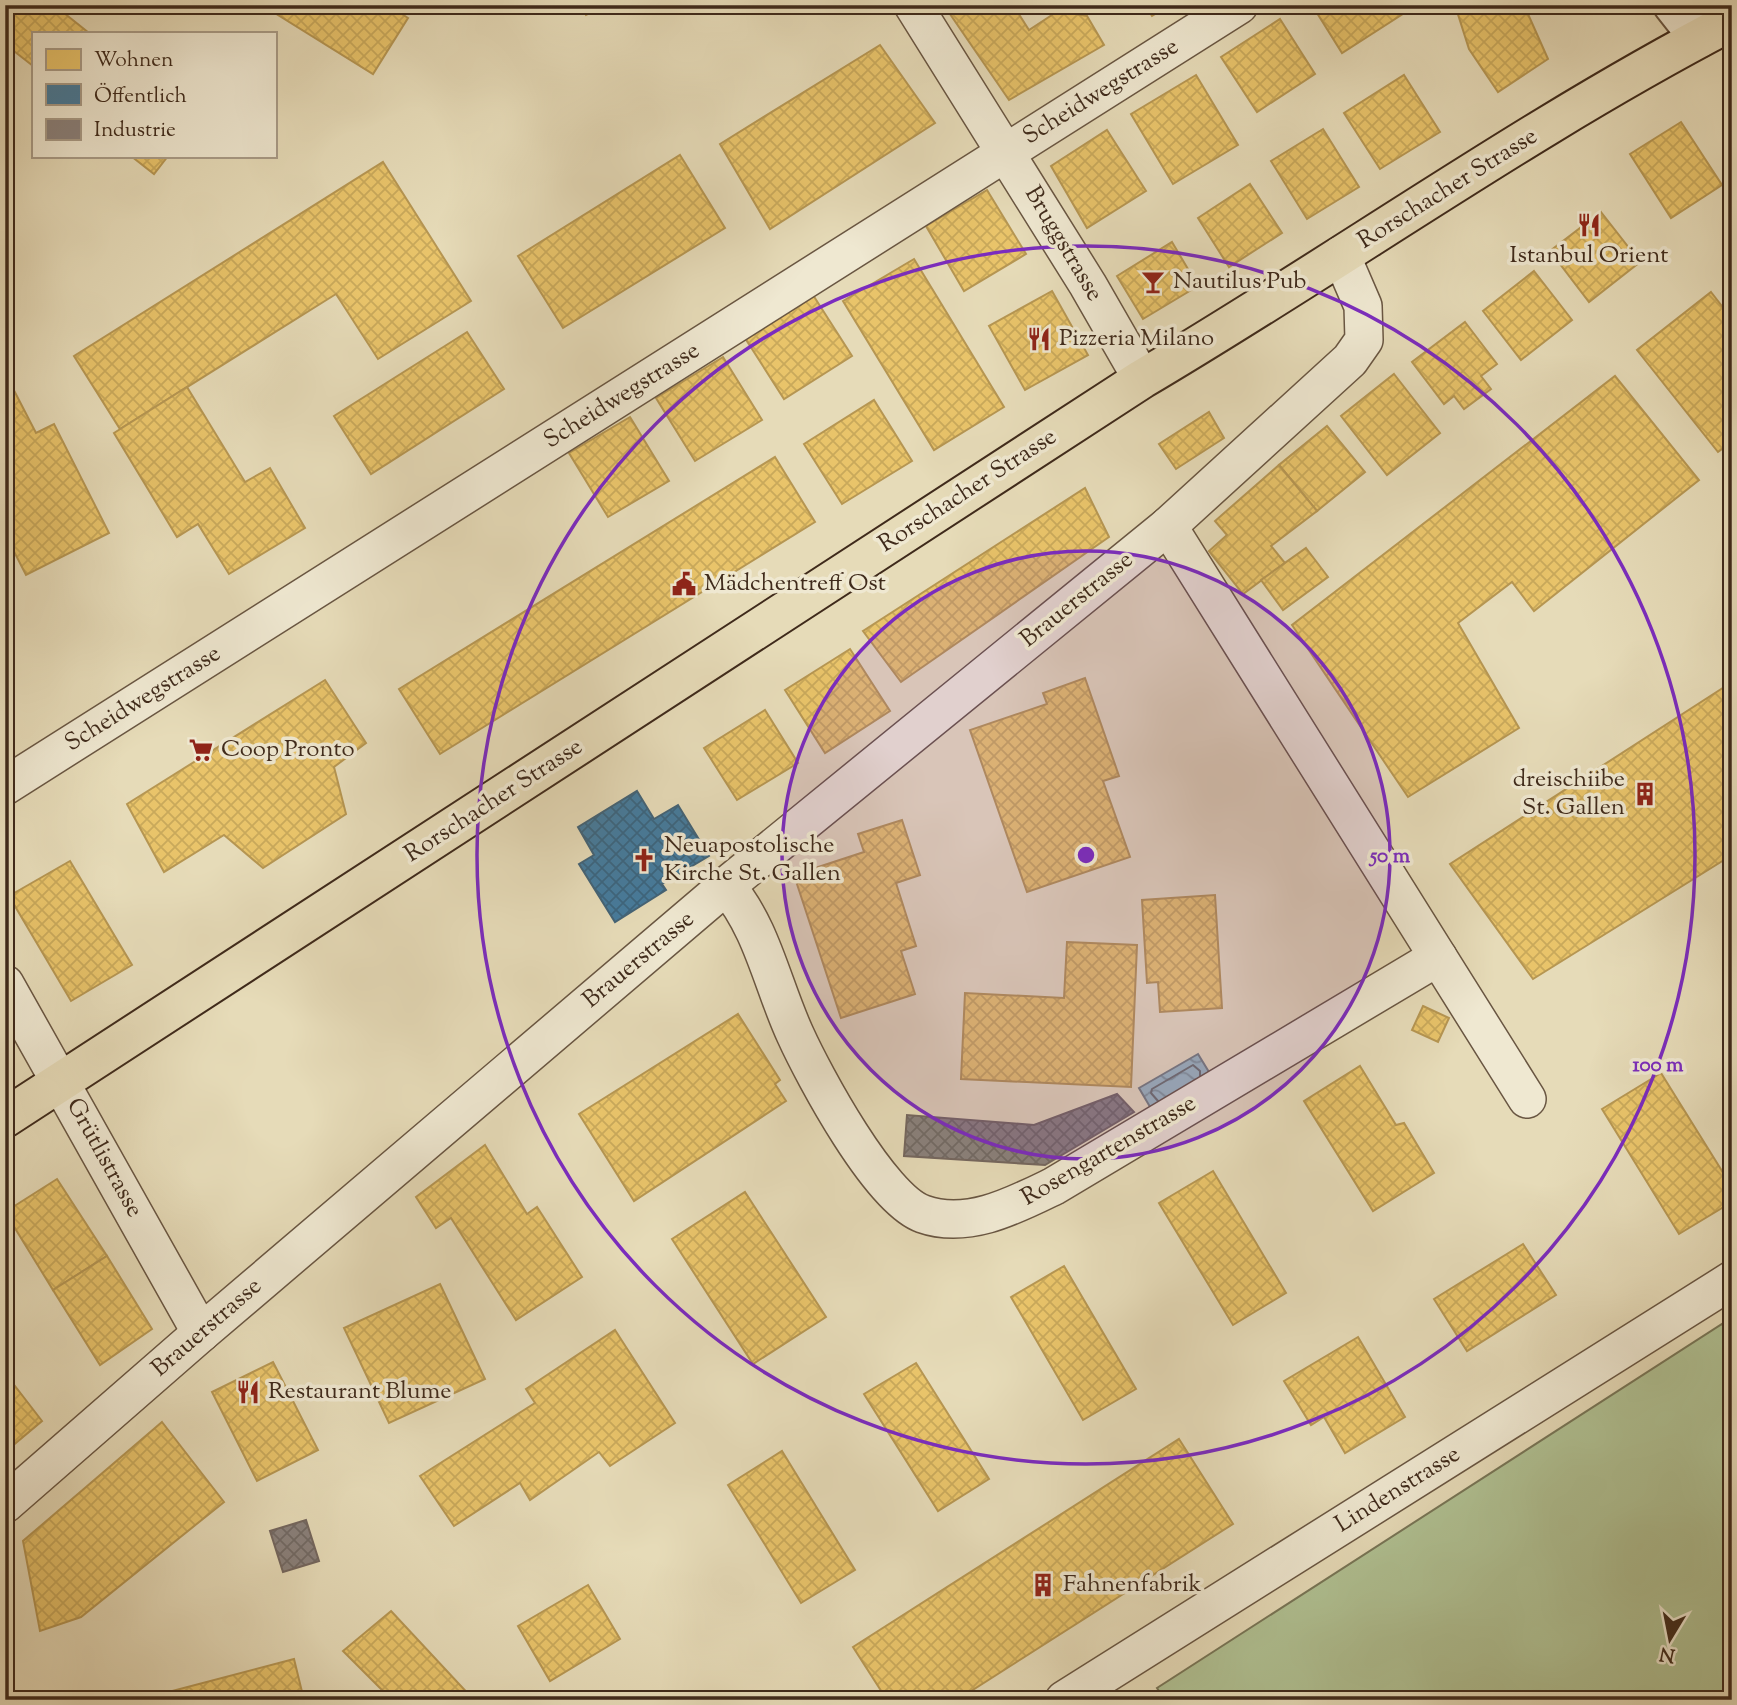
<svg xmlns="http://www.w3.org/2000/svg" width="1737" height="1705" font-family="'Sorts Mill Goudy',serif">
<style>
.pitch{fill:#b0c193;stroke:#787657;stroke-width:2}
.water{fill:url(#water-waves);stroke:#767f7a;stroke-width:2}
.homes{fill:url(#homes-cross-hatch);stroke:#b69652;stroke-width:2}
.public{fill:url(#public-cross-hatch);stroke:#436376;stroke-width:2}
.industry{fill:url(#industry-cross-hatch);stroke:#74675f;stroke-width:2}
.lines{fill:none;stroke-linecap:round;stroke-linejoin:round}
.shore{stroke:#6d716a;stroke-width:2}
.minor-casing{stroke:#695642;stroke-width:40}
.tertiary-casing{stroke:#695642;stroke-width:42}
.primary-casing{stroke:#3f2a1b;stroke-width:42}
.minor{stroke:#efe8d1;stroke-width:37}
.tertiary{stroke:#efe8d1;stroke-width:38}
.primary{stroke:#e6dbb8;stroke-width:38}
.ring{fill:none;stroke:#7b2cbf;stroke-width:3.5}
.labels{text-anchor:middle;dominant-baseline:central;stroke-width:7;stroke-linejoin:round;paint-order:stroke}
.street-label{font-size:24px;fill:#3f2a1b;stroke:#efe8d1}
.poi-label{font-size:24px;fill:#3f2a1b;stroke:#efe8d1;text-anchor:start}
.centre{fill:#7b2cbf;stroke:#efe8d1;stroke-width:3.5}
.ring-label{font-size:21px;text-anchor:middle;font-weight:bold;fill:#7b2cbf;stroke:#efe8d1;stroke-width:7;stroke-linejoin:round;paint-order:stroke}
</style>
<defs>
<pattern id="water-waves" width="16" height="10" patternUnits="userSpaceOnUse" patternTransform="scale(1.75)"><rect width="16" height="10" fill="#9bb8ba"/><path d="M0 5q4-4 8 0t8 0" fill="none" stroke="#809696"/></pattern>
<pattern id="homes-cross-hatch" width="8" height="8" patternUnits="userSpaceOnUse" patternTransform="scale(1.75)"><rect width="8" height="8" fill="#e9c46a"/><path d="M0 0l8 8M0 8l8-8" fill="none" stroke="#c9a95b"/></pattern>
<pattern id="public-cross-hatch" width="8" height="8" patternUnits="userSpaceOnUse" patternTransform="scale(1.75)"><rect width="8" height="8" fill="#457b9d"/><path d="M0 0l8 8M0 8l8-8" fill="none" stroke="#3b657f"/></pattern>
<pattern id="industry-cross-hatch" width="8" height="8" patternUnits="userSpaceOnUse" patternTransform="scale(1.75)"><rect width="8" height="8" fill="#8a817c"/><path d="M0 0l8 8M0 8l8-8" fill="none" stroke="#726a65"/></pattern>
</defs>
<rect width="100%" height="100%" fill="#e6dbb8"/>
<filter id="stains"><feTurbulence type="fractalNoise" baseFrequency=".00286" numOctaves="4"/><feColorMatrix values="0 0 0 0 .2 0 0 0 0 .09 0 0 0 0 .02 0 0 0 .5 -.17"/></filter>
<radialGradient id="worn" r=".72"><stop offset=".6" stop-color="#630" stop-opacity="0"/><stop offset="1" stop-color="#630" stop-opacity=".3"/></radialGradient>
<polygon class="pitch" points="1722,1324 1732,1340 1732,1696 1726,1700 1165,1700 1157,1688"/>
<polygon class="water" points="1198,1054 1212,1077 1153,1112 1139,1088"/>
<g class="homes">
<polygon points="5,5 54,5 89,33 33,33 33,66 5,44"/>
<polygon points="271,5 388,5 408,18 373,74 270,10"/>
<polygon points="581,5 606,5 586,15"/>
<polygon points="964,5 1013,5 1029,30 1058,11 1087,16 1104,45 1009,100 950,14"/>
<polygon points="1145,5 1170,5 1152,16"/>
<polygon points="1312,5 1402,5 1406,12 1342,53"/>
<polygon points="1455,5 1524,5 1548,59 1498,92 1469,49"/>
<polygon points="1280,19 1315,74 1257,112 1221,57"/>
<polygon points="880,45 935,123 770,229 720,144"/>
<polygon points="1196,75 1238,145 1173,184 1131,114"/>
<polygon points="1404,75 1440,132 1380,169 1344,113"/>
<polygon points="1681,122 1722,185 1671,218 1630,154"/>
<polygon points="1323,129 1359,187 1307,219 1271,161"/>
<polygon points="1107,130 1146,191 1087,228 1051,166"/>
<polygon points="680,155 725,228 563,328 518,256"/>
<polygon points="131,156 168,156 154,174"/>
<polygon points="383,162 471,301 378,359 336,294 120,429 74,356"/>
<polygon points="1250,184 1282,233 1229,267 1198,218"/>
<polygon points="987,190 1026,254 964,291 926,226"/>
<polygon points="1601,212 1640,262 1589,302 1550,251"/>
<polygon points="1172,242 1198,286 1143,319 1117,276"/>
<polygon points="914,259 1004,407 934,450 843,301"/>
<polygon points="1534,271 1572,320 1521,360 1483,311"/>
<polygon points="1052,291 1088,355 1025,390 989,326"/>
<polygon points="1711,292 1732,319 1732,442 1718,452 1637,350"/>
<polygon points="813,295 852,356 784,399 745,338"/>
<polygon points="1465,322 1497,364 1481,376 1491,389 1464,409 1454,396 1444,404 1412,362"/>
<polygon points="467,332 504,389 371,474 334,416"/>
<polygon points="723,357 762,420 695,461 656,398"/>
<polygon points="5,373 36,433 54,424 109,533 26,575 5,534"/>
<polygon points="1394,374 1440,433 1387,475 1341,416"/>
<polygon points="1615,376 1699,480 1534,611 1512,582 1458,623 1519,728 1408,797 1292,625"/>
<polygon points="187,387 245,482 270,468 305,528 229,574 198,524 177,537 114,433"/>
<polygon points="874,400 912,461 842,504 804,444"/>
<polygon points="1209,412 1224,438 1176,469 1159,444"/>
<polygon points="630,417 669,481 608,517 569,453"/>
<polygon points="1327,426 1365,472 1317,511 1279,465"/>
<polygon points="775,457 815,522 440,754 399,689"/>
<polygon points="1279,465 1317,511 1271,546 1285,563 1243,594 1209,551 1227,535 1215,521"/>
<polygon points="1085,488 1109,537 901,682 863,631"/>
<polygon points="1306,548 1328,577 1283,610 1261,580"/>
<polygon points="850,649 890,711 825,753 785,690"/>
<polygon points="1085,678 1119,776 1103,781 1130,857 1027,892 970,730 1047,704 1043,693"/>
<polygon points="325,680 366,743 334,767 346,814 263,868 224,835 164,872 127,804"/>
<polygon points="1732,682 1732,855 1533,979 1450,864"/>
<polygon points="765,710 798,763 737,800 704,748"/>
<polygon points="902,820 920,875 896,883 916,946 901,951 915,994 841,1018 794,875 864,852 858,834"/>
<polygon points="70,861 132,965 71,1001 9,896"/>
<polygon points="1215,895 1222,1008 1160,1012 1158,982 1147,983 1142,900"/>
<polygon points="1067,942 1137,945 1131,1087 961,1079 965,993 1064,998"/>
<polygon points="1423,1006 1449,1018 1438,1042 1412,1030"/>
<polygon points="738,1014 780,1080 775,1084 786,1101 634,1201 579,1114"/>
<polygon points="1360,1066 1396,1125 1404,1123 1434,1173 1373,1211 1304,1101"/>
<polygon points="1661,1073 1732,1187 1732,1202 1679,1234 1602,1109"/>
<polygon points="485,1145 527,1214 537,1207 582,1277 516,1320 451,1218 436,1228 416,1197"/>
<polygon points="1213,1171 1286,1293 1233,1325 1159,1203"/>
<polygon points="57,1179 107,1256 53,1290 5,1212"/>
<polygon points="745,1192 826,1317 753,1364 672,1239"/>
<polygon points="1523,1244 1556,1295 1467,1351 1434,1299"/>
<polygon points="107,1256 152,1329 100,1365 53,1290"/>
<polygon points="1064,1266 1136,1389 1083,1420 1011,1297"/>
<polygon points="440,1284 485,1379 389,1423 344,1328"/>
<polygon points="615,1330 675,1423 610,1466 599,1452 530,1500 520,1483 454,1526 420,1476 535,1403 526,1389"/>
<polygon points="1358,1337 1405,1417 1345,1453 1324,1417 1311,1425 1284,1381"/>
<polygon points="273,1362 318,1450 257,1481 212,1392"/>
<polygon points="916,1363 989,1479 938,1511 864,1394"/>
<polygon points="5,1373 42,1421 5,1452"/>
<polygon points="162,1422 224,1502 81,1617 40,1631 23,1541"/>
<polygon points="1179,1439 1233,1524 957,1700 887,1700 853,1647"/>
<polygon points="782,1451 855,1570 801,1603 728,1485"/>
<polygon points="588,1585 620,1639 550,1681 518,1626"/>
<polygon points="391,1611 474,1700 392,1700 343,1651"/>
<polygon points="294,1659 304,1700 138,1700"/>
</g>
<polygon class="public" points="637,791 654,819 678,805 709,856 662,884 666,890 615,922 579,864 594,855 578,827"/>
<g class="industry">
<polygon points="1117,1094 1134,1112 1045,1165 904,1156 907,1115 1034,1125"/>
<polygon points="306,1520 319,1561 283,1572 270,1531"/>
</g>
<g class="lines">
<polyline class="shore" points="1158,1101 1151,1093 1152,1089 1193,1065 1200,1071 1200,1076"/>
<g class="minor-casing">
<g id="minor">
<polyline points="913,5 1088,285 1142,379"/>
<polyline points="5,786 1239,5"/>
<path d="M 726,886 C 762,927 772,984 795,1034 C 814,1076 880,1199 923,1214 C 968,1230 1015,1205 1054,1186 L 1438,957 L 1168,526"/>
<polyline points="1438,957 1527,1099"/>
<polyline points="5,984 201,1333"/>
<polyline points="5,1504 201,1333 726,886 1168,526 1350,360 1364,340 1363,306 1341,255"/>
<polyline points="1064,1700 1732,1280"/>
</g>
</g>
<g class="tertiary-casing">
<polyline id="tertiary" points="1673,5 1699,38"/>
</g>
<g class="primary-casing">
<path id="primary" d="M 5,1118 L 1142,379 C 1340,262 1528,127 1732,21"/>
</g>
<use href="#minor" class="minor"/>
<use href="#tertiary" class="tertiary"/>
<use href="#primary" class="primary"/>
</g>
<circle cx="1086" cy="855" r="304" fill="#7b2cbf" fill-opacity=".12"/>
<g class="ring">
<circle cx="1086" cy="855" r="304"/>
<circle cx="1086" cy="855" r="609"/>
</g>
<defs>
<g id="restaurant-bare" transform="scale(1.89)"><path d="M-5-6h1v4h1v-4h1v4h1v-4h1v5L-1.5 .5V6h-2V.5L-5-1ZM5-6V6H3V1.5H1.5Q1.5-4 5-6Z" fill="#8f2418" stroke="#efe8d1" stroke-width="2.5" paint-order="stroke"/></g>
<g id="bar-bare" transform="scale(1.89)"><path d="M-6-5H6L.8 .8V4.5H3.5V6h-7V4.5H-.8V.8Z" fill="#8f2418" stroke="#efe8d1" stroke-width="2.5" paint-order="stroke"/></g>
<g id="civic-bare" transform="scale(1.89)"><path d="M-.6-6.5H3V-4.5H.6V-3L4-1V1h2V6H-6V1h2V-1L-.6-3ZM-1.2 2.5V6h2.4V2.5Z" fill="#8f2418" stroke="#efe8d1" stroke-width="2.5" paint-order="stroke"/></g>
<g id="supermarket-bare" transform="scale(1.89)"><path d="M-6-5.5h2.5l.6 2H6L4.5 2H-2.5L-4.4-4H-6ZM-1.5 3.2a1.3 1.3 0 1 0 .1 0ZM3 3.2a1.3 1.3 0 1 0 .1 0Z" fill="#8f2418" stroke="#efe8d1" stroke-width="2.5" paint-order="stroke"/></g>
<g id="building-bare" transform="scale(1.89)"><path d="M-4-6H4V6H1V3H-1V6H-4ZM-2.5-4.3h1.7v1.8h-1.7ZM.8-4.3h1.7v1.8H.8ZM-2.5-1h1.7V.8h-1.7ZM.8-1h1.7V.8H.8Z" fill="#8f2418" stroke="#efe8d1" stroke-width="2.5" paint-order="stroke"/></g>
<g id="church-bare" transform="scale(1.89)"><path d="M-1.2-6h2.4v3.5h3.3v2.4h-3.3V6h-2.4V-.1h-3.3v-2.4h3.3Z" fill="#8f2418" stroke="#efe8d1" stroke-width="2.5" paint-order="stroke"/></g>
</defs>
<g fill-rule="evenodd">
<use href="#restaurant-bare" x="1589" y="225"/>
<use href="#bar-bare" x="1153" y="282"/>
<use href="#restaurant-bare" x="1039" y="339"/>
<use href="#civic-bare" x="684" y="584"/>
<use href="#supermarket-bare" x="201" y="750"/>
<use href="#building-bare" x="1645" y="794"/>
<use href="#church-bare" x="644" y="860"/>
<use href="#restaurant-bare" x="248" y="1392"/>
<use href="#building-bare" x="1043" y="1585"/>
</g>
<g class="labels">
<g class="street-label">
<text transform="translate(1101 92) rotate(-32)">Scheidwegstrasse</text>
<text transform="translate(1448 189) rotate(-32)">Rorschacher Strasse</text>
<text transform="translate(1063 244) rotate(59)">Bruggstrasse</text>
<text transform="translate(622 396) rotate(-32)">Scheidwegstrasse</text>
<text transform="translate(968 491) rotate(-33)">Rorschacher Strasse</text>
<text transform="translate(1077 600) rotate(-39)">Brauerstrasse</text>
<text transform="translate(143 699) rotate(-32)">Scheidwegstrasse</text>
<text transform="translate(494 801) rotate(-33)">Rorschacher Strasse</text>
<text transform="translate(639 960) rotate(-40)">Brauerstrasse</text>
<text transform="translate(1109 1151) rotate(-30)">Rosengartenstrasse</text>
<text transform="translate(104 1158) rotate(61)">Grütlistrasse</text>
<text transform="translate(207 1328) rotate(-41)">Brauerstrasse</text>
<text transform="translate(1398 1490) rotate(-32)">Lindenstrasse</text>
</g>
<g class="poi-label">
<text x="1589" y="256" text-anchor="middle">Istanbul Orient</text>
<text x="1173" y="282">Nautilus Pub</text>
<text x="1059" y="339">Pizzeria Milano</text>
<text x="704" y="584">Mädchentreff Ost</text>
<text x="221" y="750">Coop Pronto</text>
<text x="1625" y="780" text-anchor="end">dreischiibe<tspan x="1625" dy="28">St. Gallen</tspan></text>
<text x="664" y="846">Neuapostolische<tspan x="664" dy="28">Kirche St. Gallen</tspan></text>
<text x="268" y="1392">Restaurant Blume</text>
<text x="1063" y="1585">Fahnenfabrik</text>
</g>
</g>
<circle cx="1086" cy="855" r="10" class="centre"/>
<g class="ring-label">
<text x="1390" y="862">50 m</text>
<text x="1658" y="1071">100 m</text>
</g>
<rect width="1737" height="1705" fill="none" stroke="#e6dbb8" stroke-width="28"/>
<rect x="7" y="7" width="1723" height="1691" fill="none" stroke="#3f2a1b" stroke-width="3.5"/>
<rect x="14" y="14" width="1709" height="1677" fill="none" stroke="#3f2a1b" stroke-width="2"/>
<rect x="32" y="32" width="245" height="126" fill="#efe8d1" stroke="#a99c88" stroke-width="2"/>
<rect x="46" y="49" width="35" height="21" fill="#e9c46a" stroke="#a99c88" stroke-width="2"/>
<text x="94" y="66" font-size="21" fill="#3f2a1b">Wohnen</text>
<rect x="46" y="84" width="35" height="21" fill="#457b9d" stroke="#a99c88" stroke-width="2"/>
<text x="94" y="102" font-size="21" fill="#3f2a1b">Öffentlich</text>
<rect x="46" y="119" width="35" height="21" fill="#8a817c" stroke="#a99c88" stroke-width="2"/>
<text x="94" y="136" font-size="21" fill="#3f2a1b">Industrie</text>
<g transform="translate(1670 1639) rotate(190)" stroke="#efe8d1" stroke-width="5" paint-order="stroke">
<path d="M0-5L12 26L0 18L-12 26Z" fill="#3f2a1b"/>
<text y="-10" font-size="19" font-weight="bold" text-anchor="middle" fill="#3f2a1b">N</text>
</g>
<rect width="100%" height="100%" filter="url(#stains)"/>
<rect width="100%" height="100%" fill="url(#worn)"/>
</svg>
